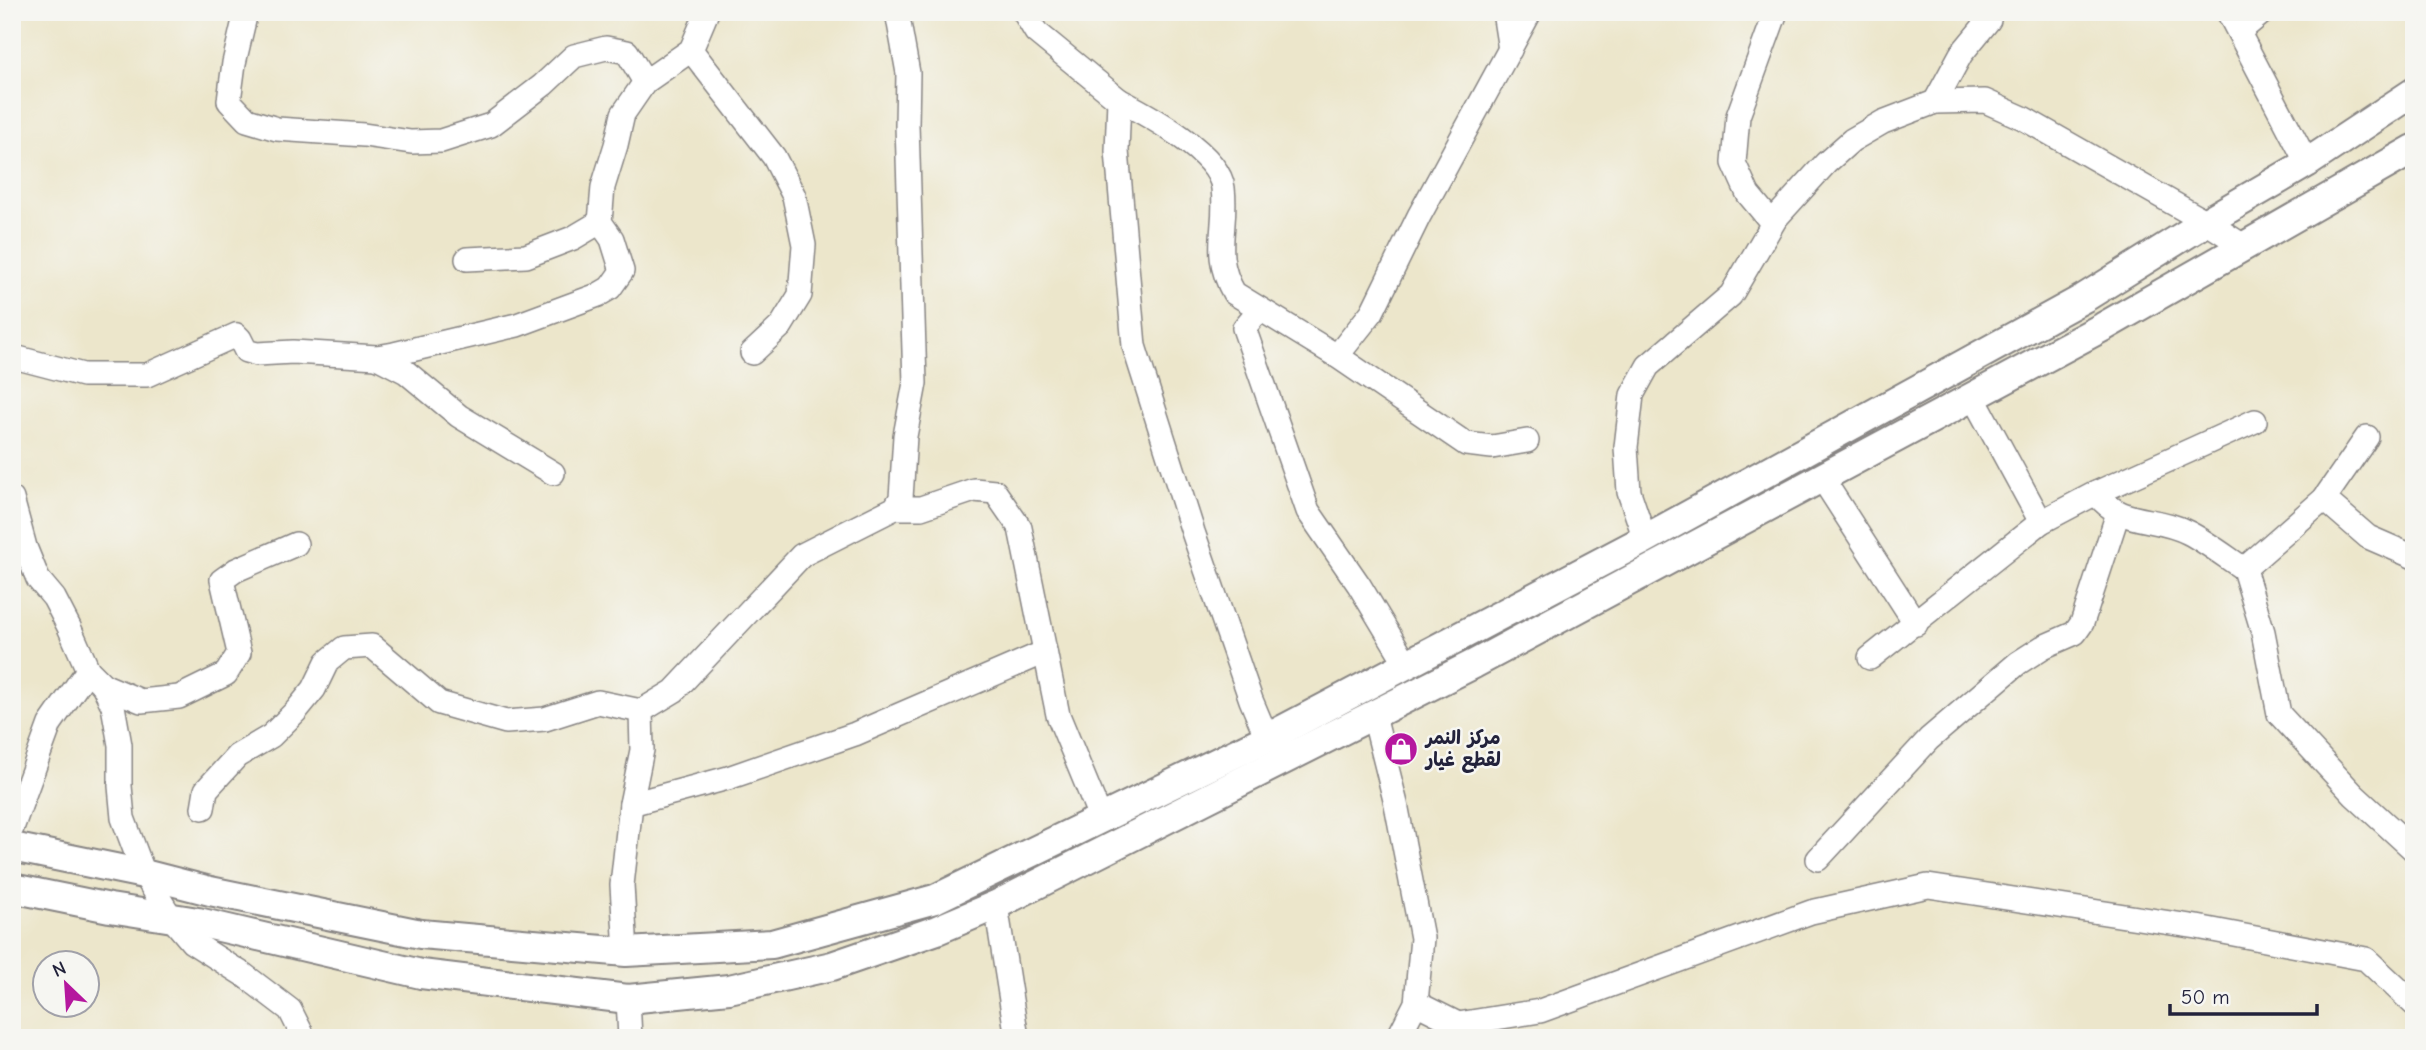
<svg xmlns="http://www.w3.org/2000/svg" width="2426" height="1050" font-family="'Comic Neue','Playpen Sans Arabic',sans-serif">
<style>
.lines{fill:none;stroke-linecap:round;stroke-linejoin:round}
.minor-casing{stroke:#878483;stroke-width:26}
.tertiary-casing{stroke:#878483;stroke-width:32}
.minor{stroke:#fff;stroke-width:23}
.tertiary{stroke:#fff;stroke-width:28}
.labels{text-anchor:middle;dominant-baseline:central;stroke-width:5;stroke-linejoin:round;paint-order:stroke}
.poi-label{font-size:19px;font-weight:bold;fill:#22223b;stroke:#f6f6f2;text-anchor:start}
</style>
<rect width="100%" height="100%" fill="#f6f6f2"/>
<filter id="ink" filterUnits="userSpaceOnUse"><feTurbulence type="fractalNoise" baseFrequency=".0143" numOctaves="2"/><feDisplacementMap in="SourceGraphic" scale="14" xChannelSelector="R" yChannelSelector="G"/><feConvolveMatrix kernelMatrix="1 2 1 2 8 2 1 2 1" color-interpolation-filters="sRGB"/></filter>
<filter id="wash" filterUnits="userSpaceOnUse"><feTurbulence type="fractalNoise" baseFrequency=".00686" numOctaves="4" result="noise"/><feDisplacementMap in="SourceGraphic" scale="28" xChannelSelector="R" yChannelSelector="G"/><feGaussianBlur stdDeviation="1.57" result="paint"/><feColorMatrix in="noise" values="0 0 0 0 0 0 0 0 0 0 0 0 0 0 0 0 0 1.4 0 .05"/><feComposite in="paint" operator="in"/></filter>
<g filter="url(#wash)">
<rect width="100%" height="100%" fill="#ece6cb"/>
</g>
<g filter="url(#ink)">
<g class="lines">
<g class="minor-casing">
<g id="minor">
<polyline points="246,12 234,63 229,101 247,120 277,129 364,135 411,142 441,141 491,125 543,85 574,56 606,48 627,52 645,82"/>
<polyline points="1024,12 1036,32 1119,100 1117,151 1134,346 1193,532 1251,700 1267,738"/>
<polyline points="1504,12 1510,50"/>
<polyline points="1776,12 1738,116 1734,163 1748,194 1768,218 1776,218 1826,163 1852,140 1883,122 1935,102 1985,101 2023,118 2206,222 2242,245"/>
<polyline points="2228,12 2307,163"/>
<polyline points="2239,32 2263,12"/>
<polyline points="691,50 774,157 794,196 804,245 800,295 781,326 752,353"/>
<path d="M 1119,100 C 1148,115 1219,153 1223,188 C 1228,229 1211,253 1234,293 L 1337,356 L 1466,444 L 1492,447 L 1527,441"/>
<polyline points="1935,102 1961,54 1989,20 1990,12"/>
<polyline points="467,259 526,256 573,238 600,222"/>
<polyline points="1259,310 1244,328 1308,511 1359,585 1406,663"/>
<polyline points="1337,356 1372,312 1419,216 1530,12"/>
<polyline points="377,357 406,372 459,416 553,473"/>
<polyline points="12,359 18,358 83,375 147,375 236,335 240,339 246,351 257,354 293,352 377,357 394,354 517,325 598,295 610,288 622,271 612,239 600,222 603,187 616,145 623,114 645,82 691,50 707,12"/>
<polyline points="1973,397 2041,522"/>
<polyline points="1822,478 1916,624"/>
<path d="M 2096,493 C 2121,527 2156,515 2189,533 C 2208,543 2226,557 2244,569 L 2263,632 L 2279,714 L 2354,795 L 2414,850"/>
<polyline points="12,499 25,547 38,579 54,598 69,627 88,670 103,685 113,706 120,745 120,786 123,818 144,874 170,916 192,942 244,975 290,1010 304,1038"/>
<polyline points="2324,499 2368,537 2414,557"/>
<polyline points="895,508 921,508 974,490 995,492 1020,528 1058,715 1101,819"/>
<polyline points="1645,539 1629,492 1626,447 1632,395 1648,366 1731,295 1776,218"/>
<polyline points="2244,569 2324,499 2367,437"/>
<polyline points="1870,658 2041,522 2096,493 2255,421"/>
<polyline points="103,685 141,701 179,697 226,674 239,653 222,580 236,570 296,544"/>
<polyline points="1374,716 1396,804 1422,938 1416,1003 1398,1038"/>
<polyline points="631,804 728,778 855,734 1045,652"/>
<polyline points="203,808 206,790 237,756 271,736 296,711 314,689 327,662 344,648 372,646 439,703 506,722 545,719 598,702 641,711"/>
<polyline points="12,828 50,724 88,670"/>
<polyline points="1818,859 1929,739 2018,663 2043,647 2075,633 2082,623 2118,513"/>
<polyline points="996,905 1017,1038"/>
<polyline points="626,952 622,885 631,804 642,750 641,711 674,691 802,555 895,508 901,498 905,436 915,383 907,125 908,73 897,12"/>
<polyline points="628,999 630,1038"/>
<polyline points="1416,1003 1458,1024 1540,1011 1811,912 1928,886 2197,927 2366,959 2414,1004"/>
</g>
</g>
<g class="tertiary-casing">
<g id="tertiary">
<polyline points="12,847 144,874 210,891 421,934 626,952 772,944 935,899 1267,738 1645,539 2084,298 2206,222 2307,163 2414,92"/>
<polyline points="12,888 110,908 198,922 421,974 628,999 729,989 832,966 937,930 996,905 1474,664 2103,327 2414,149"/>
</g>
</g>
<use href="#minor" class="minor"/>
<use href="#tertiary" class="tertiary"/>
</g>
</g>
<defs>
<g id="shop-disc" transform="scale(1.75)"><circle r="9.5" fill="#b5179e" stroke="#f6f6f2"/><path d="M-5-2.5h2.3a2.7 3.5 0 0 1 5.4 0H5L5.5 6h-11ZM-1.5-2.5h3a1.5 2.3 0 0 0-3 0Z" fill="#fff"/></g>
</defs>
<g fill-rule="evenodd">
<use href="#shop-disc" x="1401" y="749"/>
</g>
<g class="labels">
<g class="poi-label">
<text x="1426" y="738">مركز النمر<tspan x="1426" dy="22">لقطع غيار</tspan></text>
</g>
</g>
<rect width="2426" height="1050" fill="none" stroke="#f6f6f2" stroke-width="42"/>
<g transform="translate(66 984) rotate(335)"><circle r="33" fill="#f6f6f2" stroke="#a1a1a9" stroke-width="2"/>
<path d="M0-5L12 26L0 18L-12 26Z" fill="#b5179e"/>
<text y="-10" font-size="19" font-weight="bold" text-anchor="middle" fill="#22223b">N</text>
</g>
<path d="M2170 1004v10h147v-10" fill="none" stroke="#22223b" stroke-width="3.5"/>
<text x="2181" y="1004" font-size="21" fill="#22223b" stroke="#f6f6f2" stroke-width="5" paint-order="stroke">50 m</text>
</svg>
